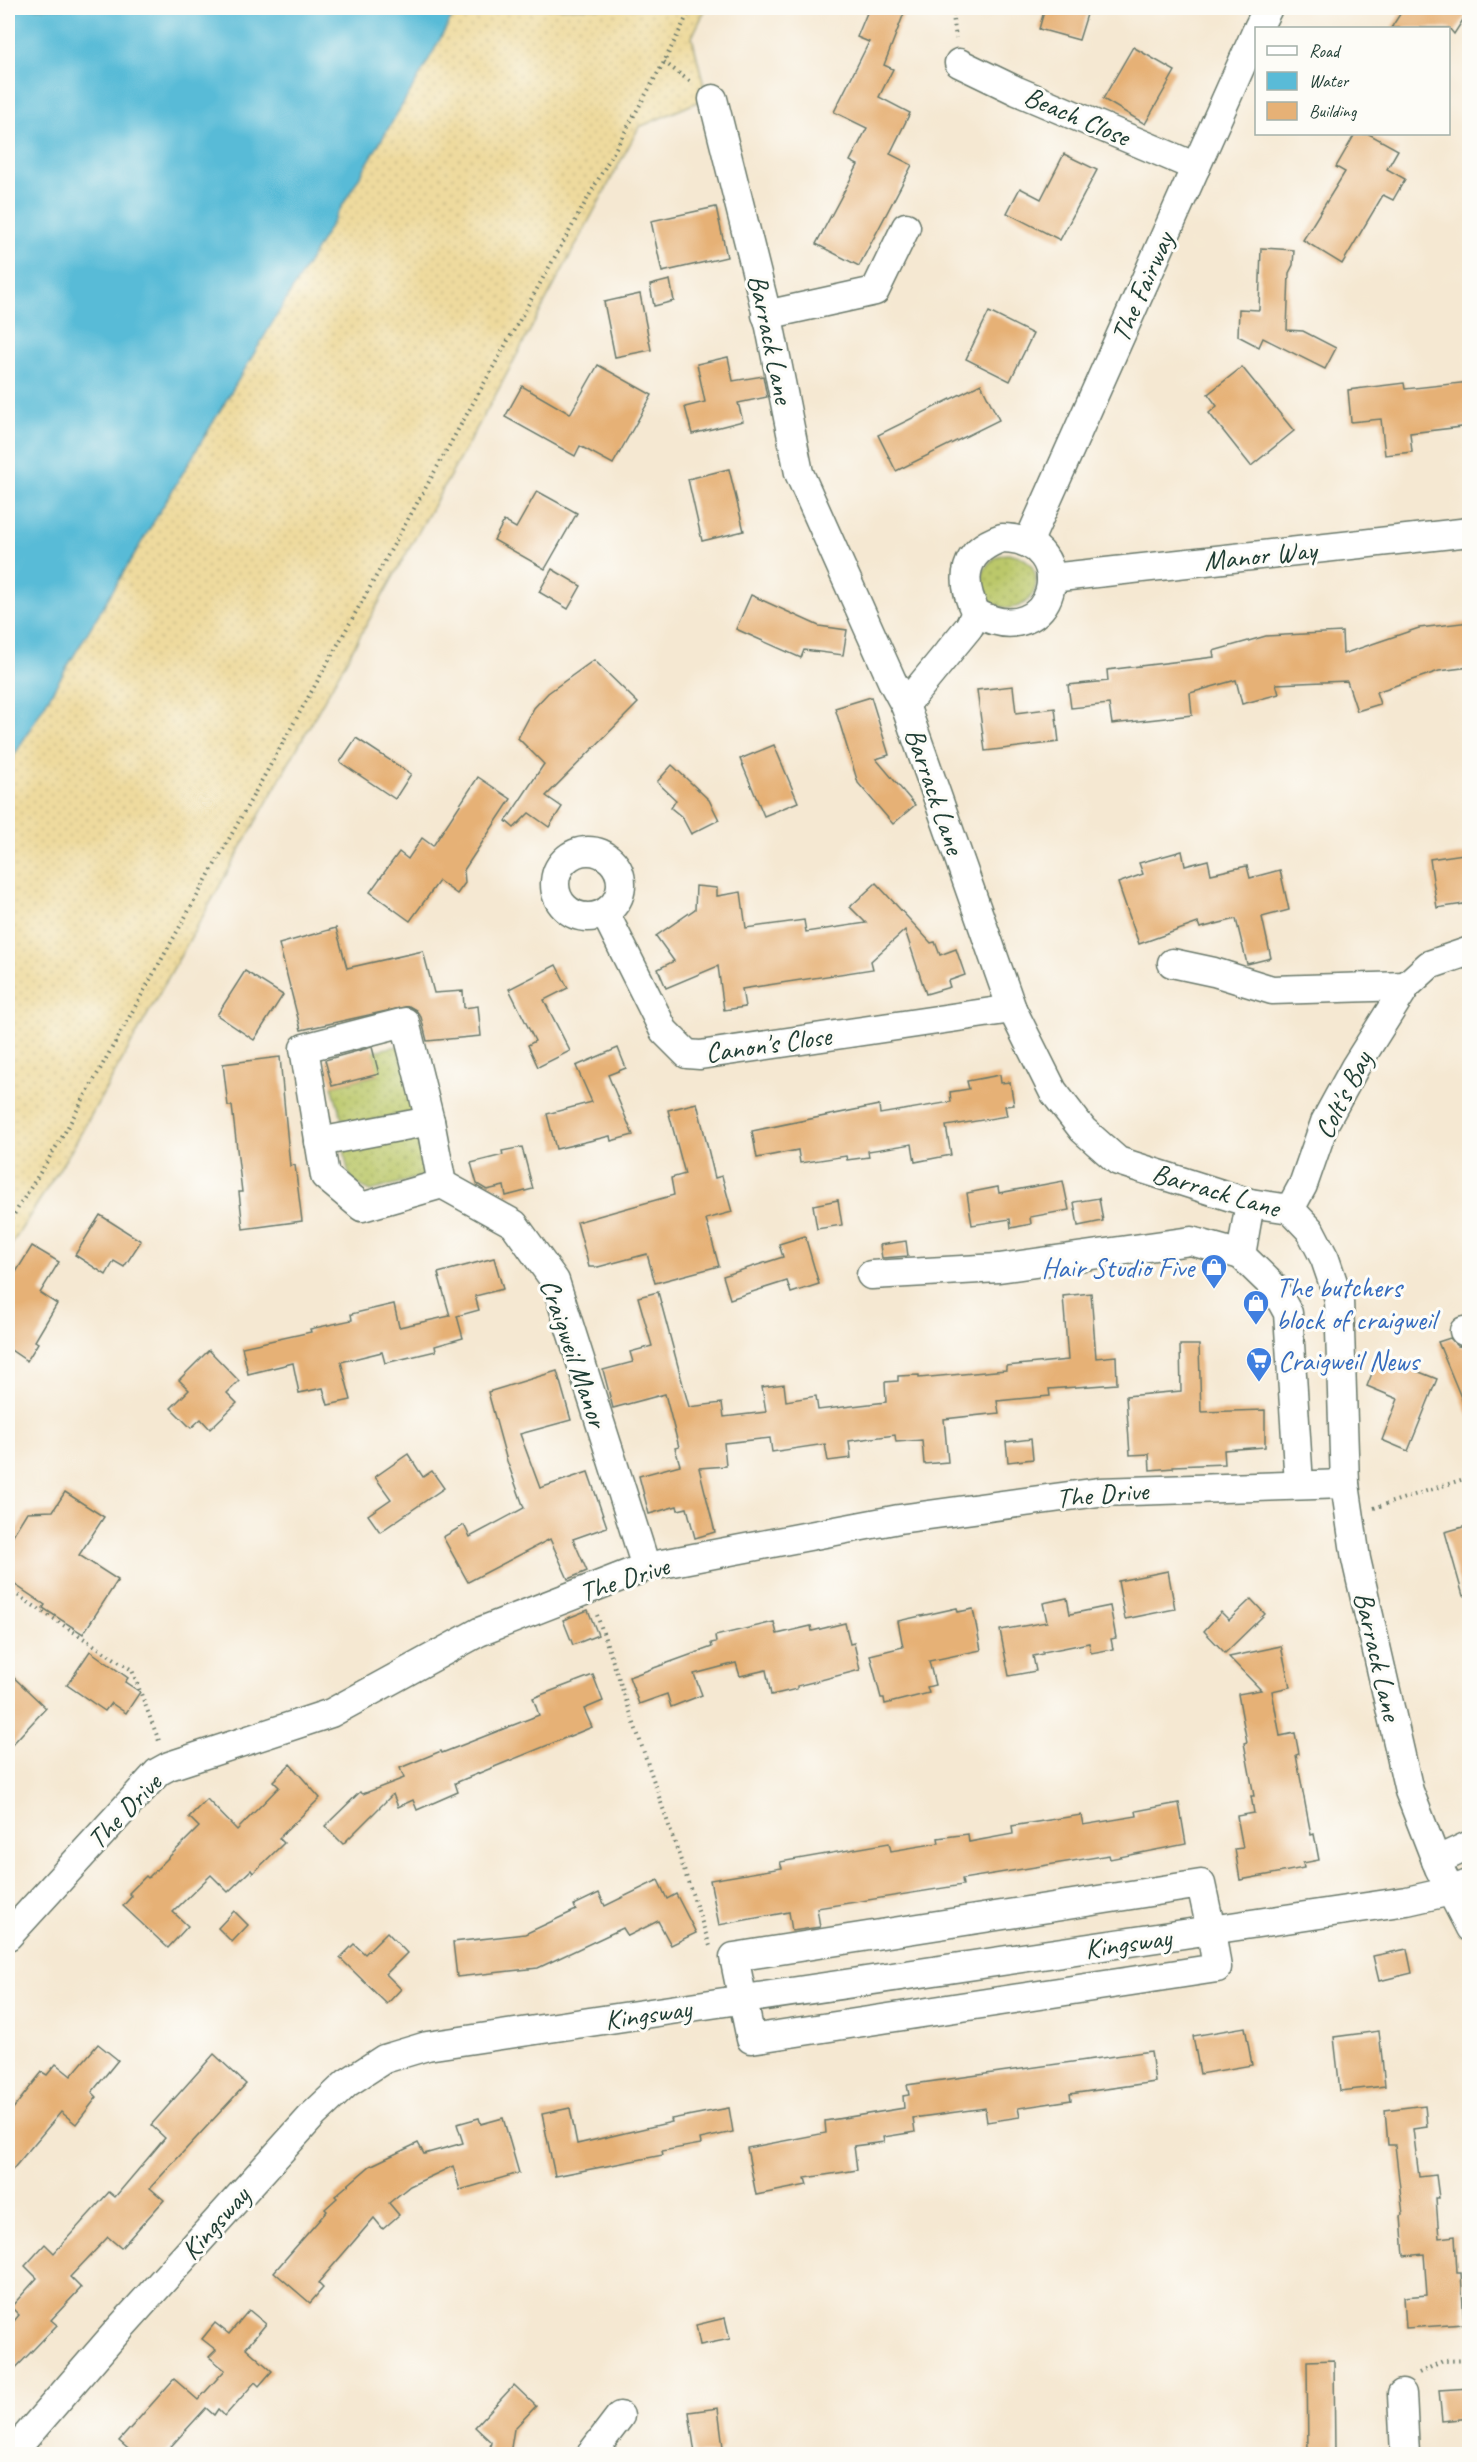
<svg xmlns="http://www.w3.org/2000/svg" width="1477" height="2462" font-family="Caveat,sans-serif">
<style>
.grass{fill:url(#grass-dots);stroke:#6d824f;stroke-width:1.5}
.sand{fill:url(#sand-dots);stroke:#868c69;stroke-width:1.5}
.water{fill:#59bbd7;stroke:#3c7c86;stroke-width:1.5}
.building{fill:#e6b176}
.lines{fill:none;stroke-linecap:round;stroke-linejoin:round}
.minor-casing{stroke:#6a796b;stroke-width:31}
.path{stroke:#6a796b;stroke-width:4;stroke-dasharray:1.5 4.5;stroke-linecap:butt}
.minor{stroke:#fff;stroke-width:28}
.labels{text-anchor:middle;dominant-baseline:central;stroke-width:6;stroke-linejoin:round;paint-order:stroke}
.street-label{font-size:28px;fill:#1f3d34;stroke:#fdfcf7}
.shop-label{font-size:28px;fill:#366cbe;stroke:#fdfcf7;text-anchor:start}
</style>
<defs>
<pattern id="grass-dots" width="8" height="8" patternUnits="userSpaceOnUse" patternTransform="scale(1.5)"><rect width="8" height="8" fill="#bbc86a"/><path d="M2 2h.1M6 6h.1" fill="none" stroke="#97a458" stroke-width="1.8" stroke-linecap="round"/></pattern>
<pattern id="sand-dots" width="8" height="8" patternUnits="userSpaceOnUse" patternTransform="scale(1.5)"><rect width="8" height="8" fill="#eeda9e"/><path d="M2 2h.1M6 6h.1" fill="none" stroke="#ccbc89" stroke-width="1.8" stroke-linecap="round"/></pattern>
</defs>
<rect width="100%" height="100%" fill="#fdfcf7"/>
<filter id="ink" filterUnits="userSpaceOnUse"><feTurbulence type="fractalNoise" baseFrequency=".0167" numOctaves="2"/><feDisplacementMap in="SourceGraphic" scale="12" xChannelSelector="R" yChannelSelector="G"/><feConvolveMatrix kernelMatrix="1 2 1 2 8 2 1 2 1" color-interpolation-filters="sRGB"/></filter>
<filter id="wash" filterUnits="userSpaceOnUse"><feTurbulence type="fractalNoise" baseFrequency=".008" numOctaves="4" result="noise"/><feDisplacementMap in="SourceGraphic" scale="24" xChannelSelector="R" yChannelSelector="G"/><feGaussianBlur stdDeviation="1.35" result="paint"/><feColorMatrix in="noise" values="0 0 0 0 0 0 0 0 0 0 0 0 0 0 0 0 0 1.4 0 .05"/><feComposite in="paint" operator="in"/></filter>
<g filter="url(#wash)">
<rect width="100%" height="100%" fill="#f5e8d2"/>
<g class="grass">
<circle cx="1009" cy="581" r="27"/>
<polygon points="398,1046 417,1104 411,1113 351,1124 342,1119 332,1086 378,1075 373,1051"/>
<path d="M 418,1133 L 428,1170 L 424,1176 L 371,1191 C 346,1180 348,1174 344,1148 Z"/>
</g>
<polygon class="sand" points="346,8 706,8 692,37 707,98 639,127 496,394 72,1149 8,1250 8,636"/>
<polygon class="water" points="8,8 457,8 422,72 8,766"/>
<g id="blocks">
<g class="building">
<polygon points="869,8 906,8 884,65 893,69 879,97 910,113 890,154 912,165 859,266 816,244 858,165 850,161 867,128 834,112 869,42 857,37"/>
<polygon points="1045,8 1089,8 1079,40 1039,29"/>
<polygon points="1404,8 1470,8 1470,9 1454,34 1449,28 1391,28"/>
<polygon points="1133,47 1175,71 1145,124 1103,99"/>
<polygon points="1355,134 1369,134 1398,150 1387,169 1405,179 1393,200 1383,195 1342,264 1303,240 1345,172 1336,167"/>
<polygon points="1064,154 1097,170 1060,240 1007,213 1020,188 1041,199"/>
<polygon points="716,207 727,257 662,272 651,221"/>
<polygon points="1261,248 1294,250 1293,265 1289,273 1287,330 1303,331 1336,348 1325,369 1263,338 1259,347 1238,336 1239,309 1259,310"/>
<polygon points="670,280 674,301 654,306 650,285"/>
<polygon points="640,294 651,350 615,357 604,302"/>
<polygon points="989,312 1033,334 1010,381 966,359"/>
<polygon points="728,357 733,381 763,376 767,397 738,403 743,421 692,434 685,407 705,402 697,364"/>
<polygon points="598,365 652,395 613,464 580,446 575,456 505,417 522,386 570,414"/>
<polygon points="1242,367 1294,431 1251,466 1209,413 1217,406 1208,394"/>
<polygon points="1470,382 1470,426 1410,433 1412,452 1385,455 1381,419 1351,422 1348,390 1404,383 1405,389"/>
<polygon points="981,384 999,420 896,471 878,435"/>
<polygon points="729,469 744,531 702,541 688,479"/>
<polygon points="537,491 577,513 545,569 494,540 504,521 516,528"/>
<polygon points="552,569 581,586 568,609 539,592"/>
<polygon points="751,595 819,626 847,630 843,655 804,650 801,658 736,629"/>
<polygon points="1470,622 1470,667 1439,671 1376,692 1380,704 1357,711 1347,681 1276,684 1279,694 1242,704 1236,680 1190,693 1192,715 1112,724 1109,704 1071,708 1068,685 1108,681 1107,670 1214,657 1213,651 1266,636 1342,632 1343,654 1419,628"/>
<polygon points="594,660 638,703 546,796 562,807 549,827 529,813 514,828 506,821 544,764 518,738 534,708 548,693"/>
<polygon points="1013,686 1016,713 1055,708 1059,742 985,751 977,690"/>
<polygon points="871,697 889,755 876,759 915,805 893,824 858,783 835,708"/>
<polygon points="356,738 411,774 395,799 340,762"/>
<polygon points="774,745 798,802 764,816 740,759"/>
<polygon points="672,765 709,800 719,820 691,834 682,817 671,808 676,800 657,782"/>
<polygon points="478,777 511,799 464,870 465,883 457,894 439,881 410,921 370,892 399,852 408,859 422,838 433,846"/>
<polygon points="1182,851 1185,866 1208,860 1211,874 1247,866 1250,878 1280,870 1289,910 1262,917 1271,958 1247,964 1236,919 1200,928 1198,923 1139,944 1118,883 1143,874 1139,863"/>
<polygon points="1470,853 1470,903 1437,908 1430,859"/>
<polygon points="876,883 931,943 935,942 940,955 956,949 965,975 948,981 950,987 926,994 905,930 871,961 873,969 742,989 745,1007 724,1010 718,966 666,988 658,969 674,961 656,936 695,909 696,886 717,888 717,896 741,892 746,928 804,920 806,932 866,923 850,907"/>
<polygon points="336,928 347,968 423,951 434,993 463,991 464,1008 478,1006 481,1036 427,1041 421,1017 416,1010 409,1006 301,1030 279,944"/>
<polygon points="556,965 568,988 544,1000 570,1051 538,1067 528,1045 535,1041 509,989"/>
<polygon points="245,971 283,995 254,1040 217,1015"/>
<polygon points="372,1047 379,1074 332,1086 325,1060"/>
<polygon points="618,1048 626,1068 608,1075 633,1135 611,1141 610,1136 556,1149 547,1114 592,1102 576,1066"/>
<polygon points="280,1057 290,1166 295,1165 302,1221 243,1229 239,1192 242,1192 232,1106 228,1106 223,1064"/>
<polygon points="1000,1075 1001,1083 1010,1082 1014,1105 1005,1106 1007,1116 946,1126 951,1155 915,1162 912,1144 868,1151 869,1157 847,1160 846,1156 800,1163 798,1150 757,1158 752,1131 879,1105 880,1114 951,1102 950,1092 969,1089 967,1081"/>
<polygon points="697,1103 715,1178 722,1176 732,1212 706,1219 719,1266 655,1283 647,1254 598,1267 589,1267 577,1222 674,1195 671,1178 685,1174 668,1110"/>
<polygon points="522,1147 533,1189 506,1196 504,1186 487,1190 477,1184 471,1163 503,1155 502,1151"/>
<polygon points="1063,1181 1069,1210 1030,1217 1031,1224 1011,1228 1010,1219 972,1225 967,1193 998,1187 999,1193"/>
<polygon points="1099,1198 1103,1221 1078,1226 1074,1202"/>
<polygon points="838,1200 842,1225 817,1229 813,1205"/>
<polygon points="100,1215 141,1241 124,1267 114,1261 106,1275 75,1255"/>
<polygon points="805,1236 819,1284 791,1293 787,1281 730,1299 723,1276 783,1257 779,1244"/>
<polygon points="906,1241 908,1256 882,1258 880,1245"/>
<polygon points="32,1246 59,1262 40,1293 57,1304 35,1341 38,1343 27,1361 8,1348 8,1285"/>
<polygon points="494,1258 503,1289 475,1296 479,1310 457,1316 463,1338 435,1346 436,1351 385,1363 382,1352 341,1362 351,1400 328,1405 323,1388 299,1393 293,1363 248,1374 242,1347 311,1332 310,1329 352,1320 351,1314 394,1304 399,1327 450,1316 438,1273"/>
<polygon points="658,1292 689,1407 722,1403 724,1417 766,1412 762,1387 784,1384 786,1401 816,1396 818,1410 886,1402 885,1382 898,1381 898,1376 919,1375 919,1378 1006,1370 1006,1366 1068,1360 1063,1296 1091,1293 1096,1358 1116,1356 1117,1384 1049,1389 1050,1396 997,1401 999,1413 944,1419 948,1462 924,1464 922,1440 896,1442 895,1435 849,1441 851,1458 828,1461 825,1444 772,1452 770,1438 724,1443 726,1466 699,1468 715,1532 695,1538 687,1508 678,1510 677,1506 649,1514 639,1476 680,1465 675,1448 679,1447 665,1394 613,1408 603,1370 633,1362 630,1352 652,1346 638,1297"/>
<polygon points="1450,1338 1458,1346 1466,1347 1470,1356 1470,1419 1438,1342"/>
<polygon points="1180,1345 1199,1345 1201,1412 1265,1410 1265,1447 1224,1450 1225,1464 1173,1466 1173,1468 1150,1470 1149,1454 1130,1455 1126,1396 1181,1391"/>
<polygon points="209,1350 239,1381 227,1393 237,1403 210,1429 201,1419 191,1428 171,1408 189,1390 179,1380"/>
<polygon points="1379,1356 1437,1379 1408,1451 1382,1440 1398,1399 1367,1386"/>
<polygon points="557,1371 571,1420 520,1434 540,1488 588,1472 607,1527 573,1539 587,1571 568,1579 550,1539 468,1582 443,1537 464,1525 470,1537 524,1508 507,1461 488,1392"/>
<polygon points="1031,1439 1033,1459 1008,1462 1006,1442"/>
<polygon points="408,1454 423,1477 432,1471 444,1488 380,1532 368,1515 391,1499 375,1477"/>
<polygon points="65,1492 104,1517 79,1555 118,1580 83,1634 43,1608 45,1605 8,1580 8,1543 27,1512 53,1511"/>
<polygon points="1470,1525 1470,1595 1463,1596 1445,1532"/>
<polygon points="1168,1571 1175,1609 1125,1619 1118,1581"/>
<polygon points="1067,1598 1070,1614 1110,1606 1116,1638 1111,1639 1113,1649 1091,1653 1089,1643 1043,1652 1043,1654 1033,1656 1036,1671 1009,1676 1000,1630 1047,1622 1043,1603"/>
<polygon points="1251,1599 1265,1614 1225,1653 1204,1631 1221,1612 1229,1620"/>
<polygon points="957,1608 958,1612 973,1609 981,1650 929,1661 935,1685 927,1687 929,1693 885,1704 884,1698 881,1698 870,1655 903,1647 898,1621"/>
<polygon points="588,1610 598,1635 573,1645 563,1620"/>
<polygon points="774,1622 777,1634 811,1626 812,1631 845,1623 850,1644 854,1643 860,1670 797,1686 797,1689 771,1695 766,1670 740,1676 736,1663 694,1674 702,1695 671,1707 667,1694 639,1704 629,1677 712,1647 711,1643 716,1642 715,1636"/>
<polygon points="1281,1646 1290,1687 1272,1691 1280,1736 1295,1733 1299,1754 1296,1755 1311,1835 1314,1834 1319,1860 1303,1863 1304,1868 1240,1880 1235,1849 1243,1848 1237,1816 1254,1813 1251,1796 1254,1796 1244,1743 1247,1742 1238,1694 1261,1690 1229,1657"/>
<polygon points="90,1651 128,1678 125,1682 140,1692 126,1713 111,1703 105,1711 67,1685"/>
<polygon points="8,1672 46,1708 8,1749"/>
<polygon points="593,1675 603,1701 584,1709 592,1727 455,1783 458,1792 417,1810 413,1800 398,1807 393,1794 343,1844 325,1826 360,1792 363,1794 404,1778 400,1768 441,1751 442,1753 539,1715 533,1698"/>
<polygon points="290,1764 320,1798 279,1838 284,1843 253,1873 251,1870 228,1892 211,1875 173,1912 188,1926 168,1948 123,1906 132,1896 129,1893 146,1876 148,1878 199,1827 189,1817 207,1799 237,1830 279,1787 273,1781"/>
<polygon points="1179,1803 1186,1844 1110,1859 1109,1855 962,1879 963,1885 817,1908 820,1927 792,1931 789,1912 719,1925 710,1880 782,1868 780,1862 889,1843 891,1851 939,1843 938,1838 968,1834 969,1842 1013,1834 1012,1826 1081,1815 1083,1825 1137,1816 1136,1811"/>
<polygon points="658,1880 667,1899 676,1894 696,1933 671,1945 658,1921 628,1936 623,1928 538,1968 457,1977 453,1942 525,1934 576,1910 574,1905 599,1893 605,1906"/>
<polygon points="234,1911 248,1925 232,1942 218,1928"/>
<polygon points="387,1932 407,1953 386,1974 401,1989 387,2004 340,1958 354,1944 365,1954"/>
<polygon points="1407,1949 1412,1973 1379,1981 1373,1956"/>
<polygon points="1245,2027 1252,2065 1200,2074 1193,2036"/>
<polygon points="1379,2031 1385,2086 1340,2091 1334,2037"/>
<polygon points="98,2044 118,2060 92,2092 97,2097 76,2124 61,2112 8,2175 8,2115 42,2072 47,2075 56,2064 71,2076"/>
<polygon points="1151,2051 1155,2082 1070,2094 1071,2100 1018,2108 1020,2117 987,2122 985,2108 913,2118 915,2132 883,2137 884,2142 854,2146 857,2170 805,2178 807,2185 756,2195 747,2148 826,2133 825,2121 904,2108 903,2096 909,2095 907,2085"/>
<polygon points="214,2054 246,2084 150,2188 164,2200 121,2248 108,2237 70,2277 81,2288 51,2320 57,2325 8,2376 8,2328 19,2315 11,2307 37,2278 25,2266 45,2244 54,2253 109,2192 115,2197 165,2138 151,2125"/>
<polygon points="1425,2105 1427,2127 1413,2129 1419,2177 1436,2175 1439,2198 1436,2198 1439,2238 1455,2236 1457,2272 1461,2272 1464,2324 1406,2328 1404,2297 1427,2295 1424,2254 1404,2256 1401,2216 1403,2215 1395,2145 1388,2145 1385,2110"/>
<polygon points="570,2108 577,2144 672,2122 671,2119 729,2108 733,2132 700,2139 701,2144 662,2151 663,2155 555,2176 542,2114"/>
<polygon points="479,2118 481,2124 503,2118 519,2173 460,2190 453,2166 410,2186 389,2203 399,2215 383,2229 374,2218 318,2283 323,2288 310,2303 274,2272 327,2211 325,2209 337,2198 335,2196 370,2166 418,2143 424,2154 463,2143 457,2124"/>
<polygon points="249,2310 266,2324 246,2348 272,2371 259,2386 255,2382 225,2416 218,2409 214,2415 206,2408 164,2454 134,2454 119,2441 174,2379 198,2400 225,2370 209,2357 216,2350 202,2339 215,2323 229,2334"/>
<polygon points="725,2318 730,2339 700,2345 696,2325"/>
<polygon points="1334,2360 1335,2454 1308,2454 1307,2361"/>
<polygon points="514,2385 536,2406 514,2429 510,2454 489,2454 491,2442 475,2427"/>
<polygon points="1470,2388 1470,2418 1442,2421 1439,2390"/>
<polygon points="718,2408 723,2447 717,2454 695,2454 689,2412"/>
</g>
</g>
</g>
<g filter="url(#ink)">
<use href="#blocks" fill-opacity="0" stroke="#6a796b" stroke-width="1.5"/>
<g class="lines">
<g class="minor-casing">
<g id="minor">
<polyline points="1258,28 1268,8"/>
<polyline points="959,63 1017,91 1196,167"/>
<polyline points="713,99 770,327 799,473 892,681 905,705 1012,1009 1053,1091 1083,1130 1118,1161 1250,1203 1290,1209 1310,1230 1325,1259 1339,1300 1345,1484 1356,1559 1409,1791 1439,1868 1470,1928"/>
<polyline points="766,315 875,291 906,227"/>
<path d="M 1002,538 C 1083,539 1056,656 976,613 C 959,579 963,551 1002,538 Z"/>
<polyline points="1028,543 1256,32"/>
<polyline points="1051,578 1470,532"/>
<polyline points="905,705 969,627 976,613"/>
<circle cx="588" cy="884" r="33"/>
<polyline points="605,913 664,1031 687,1054 700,1055 1012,1009"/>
<polyline points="1172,963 1214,972 1272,990 1406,986"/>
<polyline points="319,1142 430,1121"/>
<polyline points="442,1184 362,1207 325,1176 304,1048 405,1022 430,1121 442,1184 514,1224 555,1281 646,1567"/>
<polyline points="1250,1203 1241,1255 1273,1286 1288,1313 1299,1484"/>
<polyline points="1290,1209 1303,1185 1325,1122 1355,1067 1406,986 1429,965 1470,951"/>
<polyline points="871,1275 999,1268 1191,1241 1241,1255"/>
<polyline points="1464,1331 1470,1330"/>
<polyline points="1436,1861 1470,1845"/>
<polygon points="1201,1884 1211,1930 1217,1968 751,2039 734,1957"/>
<polyline points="8,1936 158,1772 169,1766 331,1713 479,1632 646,1567 899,1519 1099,1492 1345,1484"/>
<polyline points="1402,2394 1405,2454"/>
<polyline points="11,2454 121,2327 313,2115 347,2083 384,2059 427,2046 1407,1901 1451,1891 1468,1884"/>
<polyline points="591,2454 620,2416"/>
</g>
</g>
<g class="path">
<polyline points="952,8 956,38"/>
<polyline points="664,62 692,83"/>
<polyline points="8,1224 61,1139 664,62 691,8"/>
<polyline points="1374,1508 1470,1477"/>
<polyline points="8,1589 132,1670 159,1741"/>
<polyline points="597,1615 710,1946"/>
<polyline points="1419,2373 1443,2361 1470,2360"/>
</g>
<use href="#minor" class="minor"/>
</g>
</g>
<defs>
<g id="shop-pin" transform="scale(1.35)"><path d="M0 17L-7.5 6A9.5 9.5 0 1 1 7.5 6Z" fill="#3f7fe0" stroke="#fdfcf7"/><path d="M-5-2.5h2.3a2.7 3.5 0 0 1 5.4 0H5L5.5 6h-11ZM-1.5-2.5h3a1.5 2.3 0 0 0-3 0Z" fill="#fff"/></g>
<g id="supermarket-pin" transform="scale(1.35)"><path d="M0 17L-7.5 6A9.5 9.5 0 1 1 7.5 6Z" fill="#3f7fe0" stroke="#fdfcf7"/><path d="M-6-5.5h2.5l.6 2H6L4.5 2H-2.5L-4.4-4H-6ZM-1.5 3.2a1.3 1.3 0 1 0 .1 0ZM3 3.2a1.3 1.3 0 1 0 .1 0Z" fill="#fff"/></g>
</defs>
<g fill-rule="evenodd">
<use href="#shop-pin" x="1214" y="1267"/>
<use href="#shop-pin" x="1256" y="1303"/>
<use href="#supermarket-pin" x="1259" y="1360"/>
</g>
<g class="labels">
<g class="street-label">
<text transform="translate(1077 116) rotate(23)">Beach Close</text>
<text transform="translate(1142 287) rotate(-66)">The Fairway</text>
<text transform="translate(771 339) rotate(78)">Barrack Lane</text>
<text transform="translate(1260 555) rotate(-6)">Manor Way</text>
<text transform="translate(935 791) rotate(71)">Barrack Lane</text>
<text transform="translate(768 1044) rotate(-8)">Canon's Close</text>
<text transform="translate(1343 1095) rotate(-63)">Colt's Bay</text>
<text transform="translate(1216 1190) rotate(16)">Barrack Lane</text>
<text transform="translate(574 1353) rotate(71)">Craigweil Manor</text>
<text transform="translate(1102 1494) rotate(-5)">The Drive</text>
<text transform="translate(624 1579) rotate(-18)">The Drive</text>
<text transform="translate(1378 1656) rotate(77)">Barrack Lane</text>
<text transform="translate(124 1811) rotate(-46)">The Drive</text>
<text transform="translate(1128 1943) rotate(-8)">Kingsway</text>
<text transform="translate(648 2014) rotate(-8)">Kingsway</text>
<text transform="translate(215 2223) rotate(-48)">Kingsway</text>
</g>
<g class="shop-label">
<text x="1194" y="1267" text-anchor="end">Hair Studio Five</text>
<text x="1276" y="1287">The butchers<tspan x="1276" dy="32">block of craigweil</tspan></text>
<text x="1278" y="1360">Craigweil News</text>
</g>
</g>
<rect width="1477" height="2462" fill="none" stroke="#fdfcf7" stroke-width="30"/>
<rect x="1255" y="27" width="195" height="108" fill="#fdfcf7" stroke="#a4b0a9" stroke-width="1.5"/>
<rect x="1267" y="46" width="30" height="9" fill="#ffffff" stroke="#a4b0a9" stroke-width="1.5"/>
<text x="1309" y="57" font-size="18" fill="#1f3d34">Road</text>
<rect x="1267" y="72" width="30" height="18" fill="#59bbd7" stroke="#a4b0a9" stroke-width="1.5"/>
<text x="1309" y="87" font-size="18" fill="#1f3d34">Water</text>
<rect x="1267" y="102" width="30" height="18" fill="#e6b176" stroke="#a4b0a9" stroke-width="1.5"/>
<text x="1309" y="117" font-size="18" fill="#1f3d34">Building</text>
</svg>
